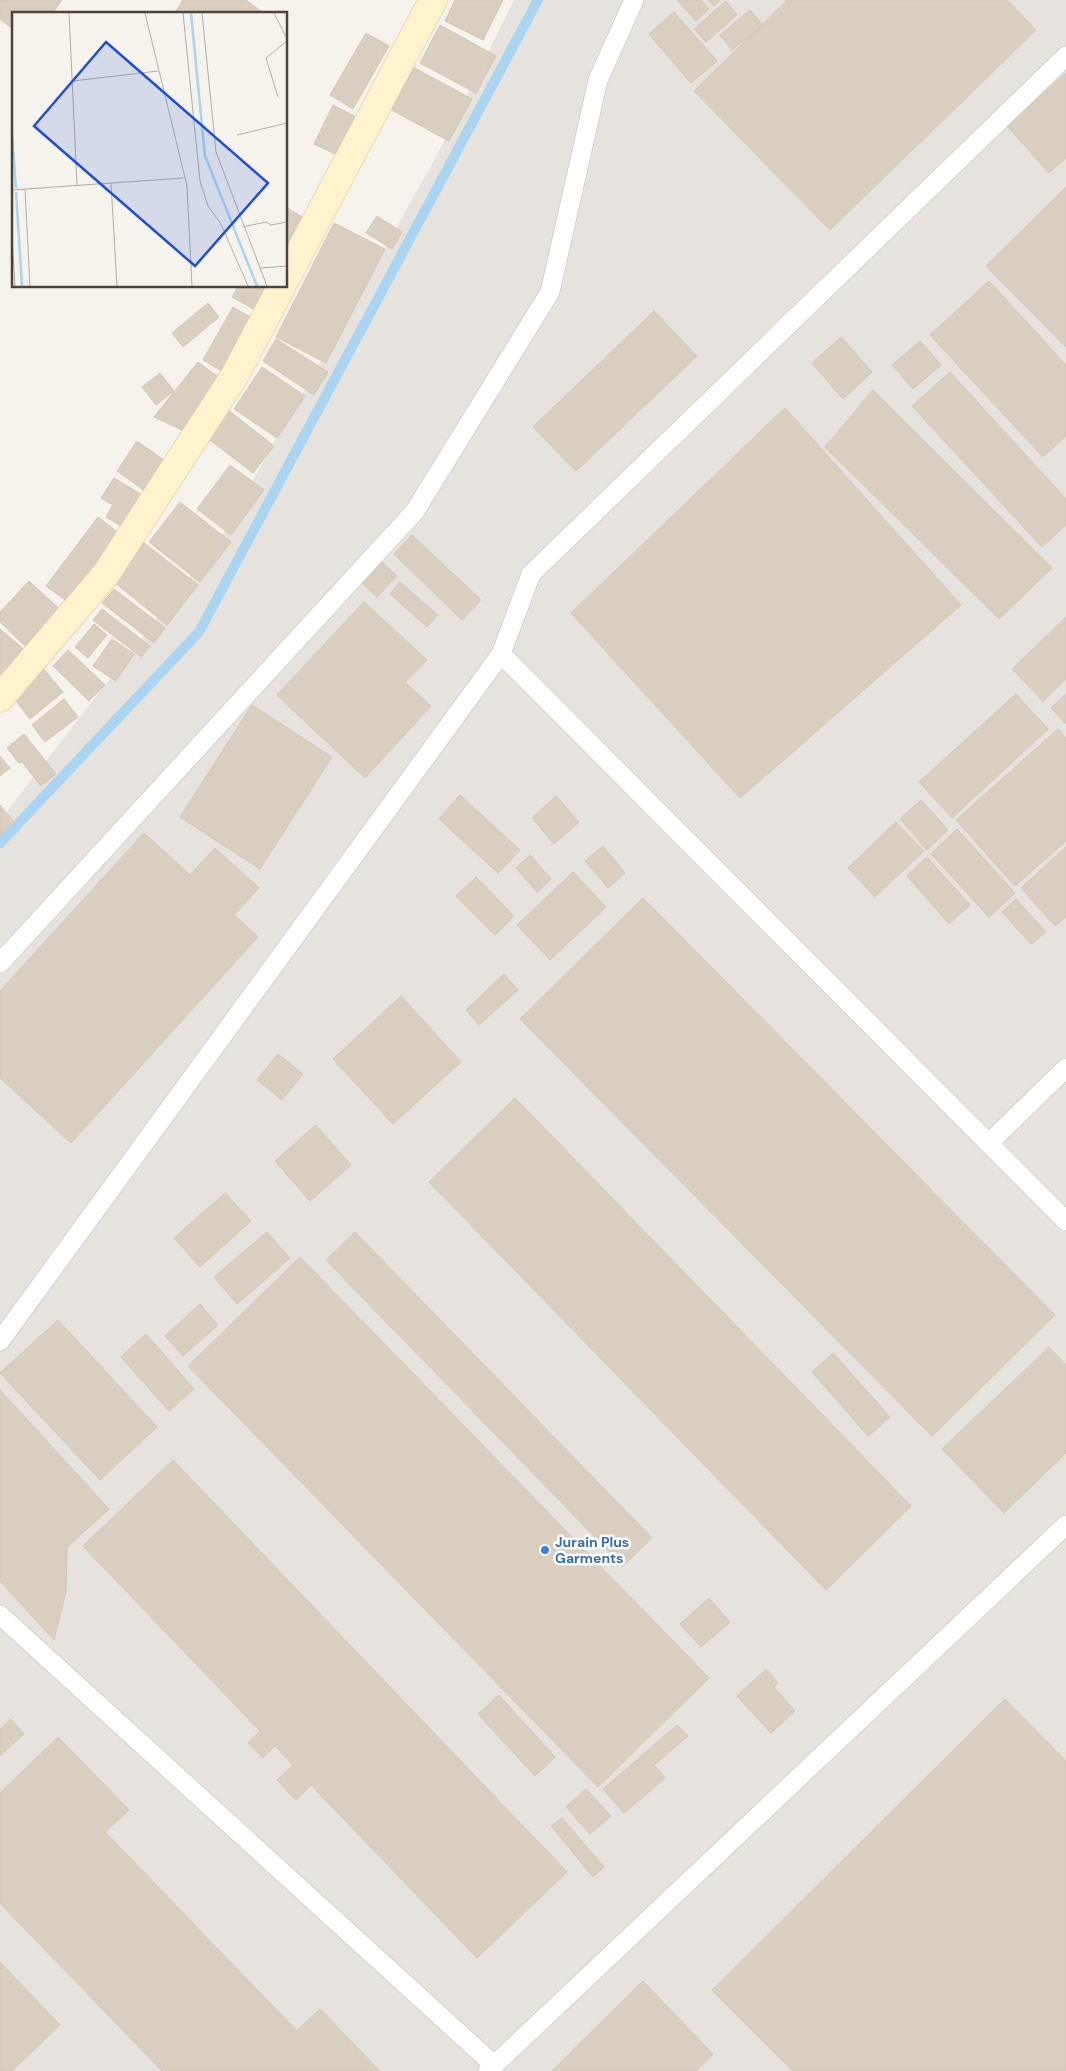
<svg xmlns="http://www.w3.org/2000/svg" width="1066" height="2071" font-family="'DM Sans',sans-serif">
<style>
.industrial{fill:#e6e2dd}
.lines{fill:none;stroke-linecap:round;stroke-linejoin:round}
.stream{stroke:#a9d4f2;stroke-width:10}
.building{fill:#d8cfc1;stroke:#d3c7b4}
.lane-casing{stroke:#c2bbae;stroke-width:20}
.secondary-casing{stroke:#d6c79b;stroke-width:29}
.lane{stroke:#fff;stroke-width:19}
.secondary{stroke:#fff3cd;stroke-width:28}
.shop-dot{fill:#3f7fe0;stroke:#fff;stroke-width:2}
.labels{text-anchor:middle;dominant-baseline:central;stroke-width:5;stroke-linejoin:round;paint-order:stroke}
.shop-label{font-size:14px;font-weight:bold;fill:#366cbe;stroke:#fff;text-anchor:start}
.inset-river{fill:none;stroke:#a9d4f2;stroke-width:2.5}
.inset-road{fill:none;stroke:#b2ada4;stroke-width:1}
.view{fill:#1d4ed8;fill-opacity:0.15;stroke:#1d4ed8;stroke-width:2.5}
.inset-edge{fill:none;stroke:#4b4439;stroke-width:2.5}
</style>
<rect width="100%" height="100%" fill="#f6f3ec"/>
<polygon class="industrial" points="514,0 1066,0 1066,2071 0,2071 0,820 222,535 435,159"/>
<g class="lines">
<polyline class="stream" points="0,843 199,632 538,0"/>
</g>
<g class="building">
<polygon points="0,0 62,0 52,14 14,14 14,30 0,19"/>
<polygon points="183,0 246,0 265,14 174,14"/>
<polygon points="455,0 503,0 483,40 445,21"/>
<polygon points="677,0 701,0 709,9 696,21"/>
<polygon points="708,0 720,0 714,6"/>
<polygon points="787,0 1007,0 1036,30 830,230 694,91"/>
<polygon points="726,1 737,15 706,42 694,29"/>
<polygon points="750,10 763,25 732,50 720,35"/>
<polygon points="674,12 717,61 691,83 649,34"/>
<polygon points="440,25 496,56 476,93 420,63"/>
<polygon points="366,33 389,46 353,109 330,95"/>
<polygon points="411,66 472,99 449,141 388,108"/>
<polygon points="1066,73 1066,158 1049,173 1007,126"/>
<polygon points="333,105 356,117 337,155 314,144"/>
<polygon points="1066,187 1066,347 986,266"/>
<polygon points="286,207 312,223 286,265"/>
<polygon points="377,216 402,232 392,249 366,233"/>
<polygon points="334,223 385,249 326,363 276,337"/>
<polygon points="989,281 1066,365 1066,436 1043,457 930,335"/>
<polygon points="238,286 271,286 257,311 232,297"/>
<polygon points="208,303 219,317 183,347 172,333"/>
<polygon points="233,307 252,318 222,371 203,360"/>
<polygon points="654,311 697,356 576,471 533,427"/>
<polygon points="841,337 872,372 843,399 812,363"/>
<polygon points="276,339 328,372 314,395 263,361"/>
<polygon points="920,341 941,365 913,389 892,365"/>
<polygon points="198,362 221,379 184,431 154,417"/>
<polygon points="262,367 305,396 277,438 234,409"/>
<polygon points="950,372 1066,499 1066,525 1042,547 912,406"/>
<polygon points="160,373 174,391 156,405 142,387"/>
<polygon points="873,390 1052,568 999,619 825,447"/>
<polygon points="785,408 961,605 740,798 571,613"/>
<polygon points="227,409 274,446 253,473 206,437"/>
<polygon points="137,441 165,461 145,491 117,471"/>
<polygon points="230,465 264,490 231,535 197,509"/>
<polygon points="114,478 142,495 123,527 106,517 113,505 101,498"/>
<polygon points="180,502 231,542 200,582 149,542"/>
<polygon points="98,517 120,534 68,602 46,586"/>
<polygon points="412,535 481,600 462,620 394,554"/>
<polygon points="144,543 198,585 167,625 114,582"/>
<polygon points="382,562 397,576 377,597 362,583"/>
<polygon points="29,581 64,613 29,650 0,622 0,612"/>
<polygon points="400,582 438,615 427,627 390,594"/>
<polygon points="114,589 165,628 154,643 102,603"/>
<polygon points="364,602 427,660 405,682 431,706 365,778 277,695"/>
<polygon points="102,609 150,646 141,657 93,620"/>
<polygon points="1066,617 1066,679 1043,701 1012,669"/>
<polygon points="94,624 107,635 88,658 75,647"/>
<polygon points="0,629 26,651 0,681"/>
<polygon points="112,639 134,654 116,681 93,666"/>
<polygon points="68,650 105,685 89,701 53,666"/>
<polygon points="42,667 63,692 30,719 10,693"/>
<polygon points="1016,694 1048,729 952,818 919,782"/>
<polygon points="1066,694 1066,724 1051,708"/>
<polygon points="64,699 78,717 45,742 32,725"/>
<polygon points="252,705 332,757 260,869 180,817"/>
<polygon points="1058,729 1066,738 1066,841 1015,886 956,820"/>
<polygon points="24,734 56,774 41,786 22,762 19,763 7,748"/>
<polygon points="0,756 10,768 0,776"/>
<polygon points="460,795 520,850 498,873 439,819"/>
<polygon points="556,796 579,822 554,844 532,818"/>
<polygon points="921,800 948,830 927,850 900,819"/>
<polygon points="0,805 15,823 0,835"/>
<polygon points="896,822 924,851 875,897 848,868"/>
<polygon points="957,829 1015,893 989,917 931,854"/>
<polygon points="144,833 190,875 215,848 259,888 234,915 258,937 71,1143 0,1078 0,991"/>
<polygon points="603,846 625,873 608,888 585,861"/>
<polygon points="1066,847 1066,917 1055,926 1021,888"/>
<polygon points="530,855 551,879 537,892 516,868"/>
<polygon points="927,857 970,905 949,924 907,876"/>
<polygon points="573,872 606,907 550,960 517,925"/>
<polygon points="476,877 514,916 495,935 456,896"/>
<polygon points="643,898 1055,1315 932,1436 520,1019"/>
<polygon points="1016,899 1046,932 1031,944 1002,912"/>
<polygon points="504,974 518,990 479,1025 466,1010"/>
<polygon points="401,996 461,1062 393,1124 333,1059"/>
<polygon points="278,1054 303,1074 282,1100 257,1080"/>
<polygon points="515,1098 911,1506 826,1590 429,1182"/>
<polygon points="316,1125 351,1165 310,1201 275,1161"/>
<polygon points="225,1193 251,1221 200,1267 174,1238"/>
<polygon points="267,1232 290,1258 237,1304 214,1277"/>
<polygon points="355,1232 652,1538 623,1566 326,1260"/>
<polygon points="300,1257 709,1678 598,1787 188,1366"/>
<polygon points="200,1304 218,1325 183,1356 165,1336"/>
<polygon points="58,1320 157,1427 100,1480 0,1373"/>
<polygon points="146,1334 194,1389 169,1411 121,1357"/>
<polygon points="1049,1347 1066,1365 1066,1453 1004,1513 942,1449"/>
<polygon points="833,1353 890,1417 868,1436 812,1372"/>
<polygon points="0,1390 109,1509 67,1547 66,1591 54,1640 0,1581"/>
<polygon points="173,1460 567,1872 477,1958 311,1785 296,1800 277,1780 293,1765 275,1746 263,1758 248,1743 260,1731 83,1546"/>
<polygon points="709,1598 730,1622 701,1647 680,1624"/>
<polygon points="766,1669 778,1683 774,1687 795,1711 771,1733 737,1696"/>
<polygon points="499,1695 555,1757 535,1776 478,1714"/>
<polygon points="1005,1699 1066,1761 1066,2071 793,2071 712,1990"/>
<polygon points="11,1719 24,1734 0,1756 0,1729"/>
<polygon points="677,1725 688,1736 654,1765 665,1778 624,1813 603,1789"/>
<polygon points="58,1737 129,1810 105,1832 297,2031 320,2009 380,2071 162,2071 0,1903 0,1793"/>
<polygon points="586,1789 611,1816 590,1834 566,1807"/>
<polygon points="562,1818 604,1867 593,1877 551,1826"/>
<polygon points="0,1962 60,2025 12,2071 0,2071"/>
<polygon points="643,1981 713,2054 696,2071 552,2071"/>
</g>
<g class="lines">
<g class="lane-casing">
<g id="lane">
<polyline points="501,654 1066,1221"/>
<polyline points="0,963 415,511 550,292 598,80 634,0"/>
<polyline points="990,1142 1066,1068"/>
<polyline points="0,1341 501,654 531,574 1066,56"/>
<polyline points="0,1615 494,2065"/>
<polyline points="488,2071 1066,1525"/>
</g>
</g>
<g class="secondary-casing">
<g id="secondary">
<polyline points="286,278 433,0"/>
<polyline points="0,698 106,574 235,375 282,286"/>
</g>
</g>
<use href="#lane" class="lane"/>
<use href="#secondary" class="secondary"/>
</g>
<circle class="shop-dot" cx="545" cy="1550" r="5"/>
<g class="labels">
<g class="shop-label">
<text x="555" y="1542">Jurain Plus<tspan x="555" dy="16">Garments</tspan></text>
</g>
</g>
<g transform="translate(12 12)">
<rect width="275" height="275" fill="#f6f3ec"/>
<path class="inset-river" d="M 179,1 L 193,144 L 245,274M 0,122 L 4,176M 4,180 L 10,274"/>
<path class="inset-road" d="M 57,1 L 65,173M 133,1 L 175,174 L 180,274M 171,1 L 188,169 L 196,194 L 209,212 L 236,274M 190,1 L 204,140 L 255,274M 262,1 L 275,27M 61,69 L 146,59M 266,85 L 254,46 L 275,29M 225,123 L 275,111M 99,171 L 105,274M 13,177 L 18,274M 0,178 L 171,166M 230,215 L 254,210 L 259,213 L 275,210M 0,224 L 3,274M 248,256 L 275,254"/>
<path class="view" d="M 94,30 L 256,171 L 183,254 L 22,114 Z"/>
<rect width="275" height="275" class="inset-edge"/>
</g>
</svg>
